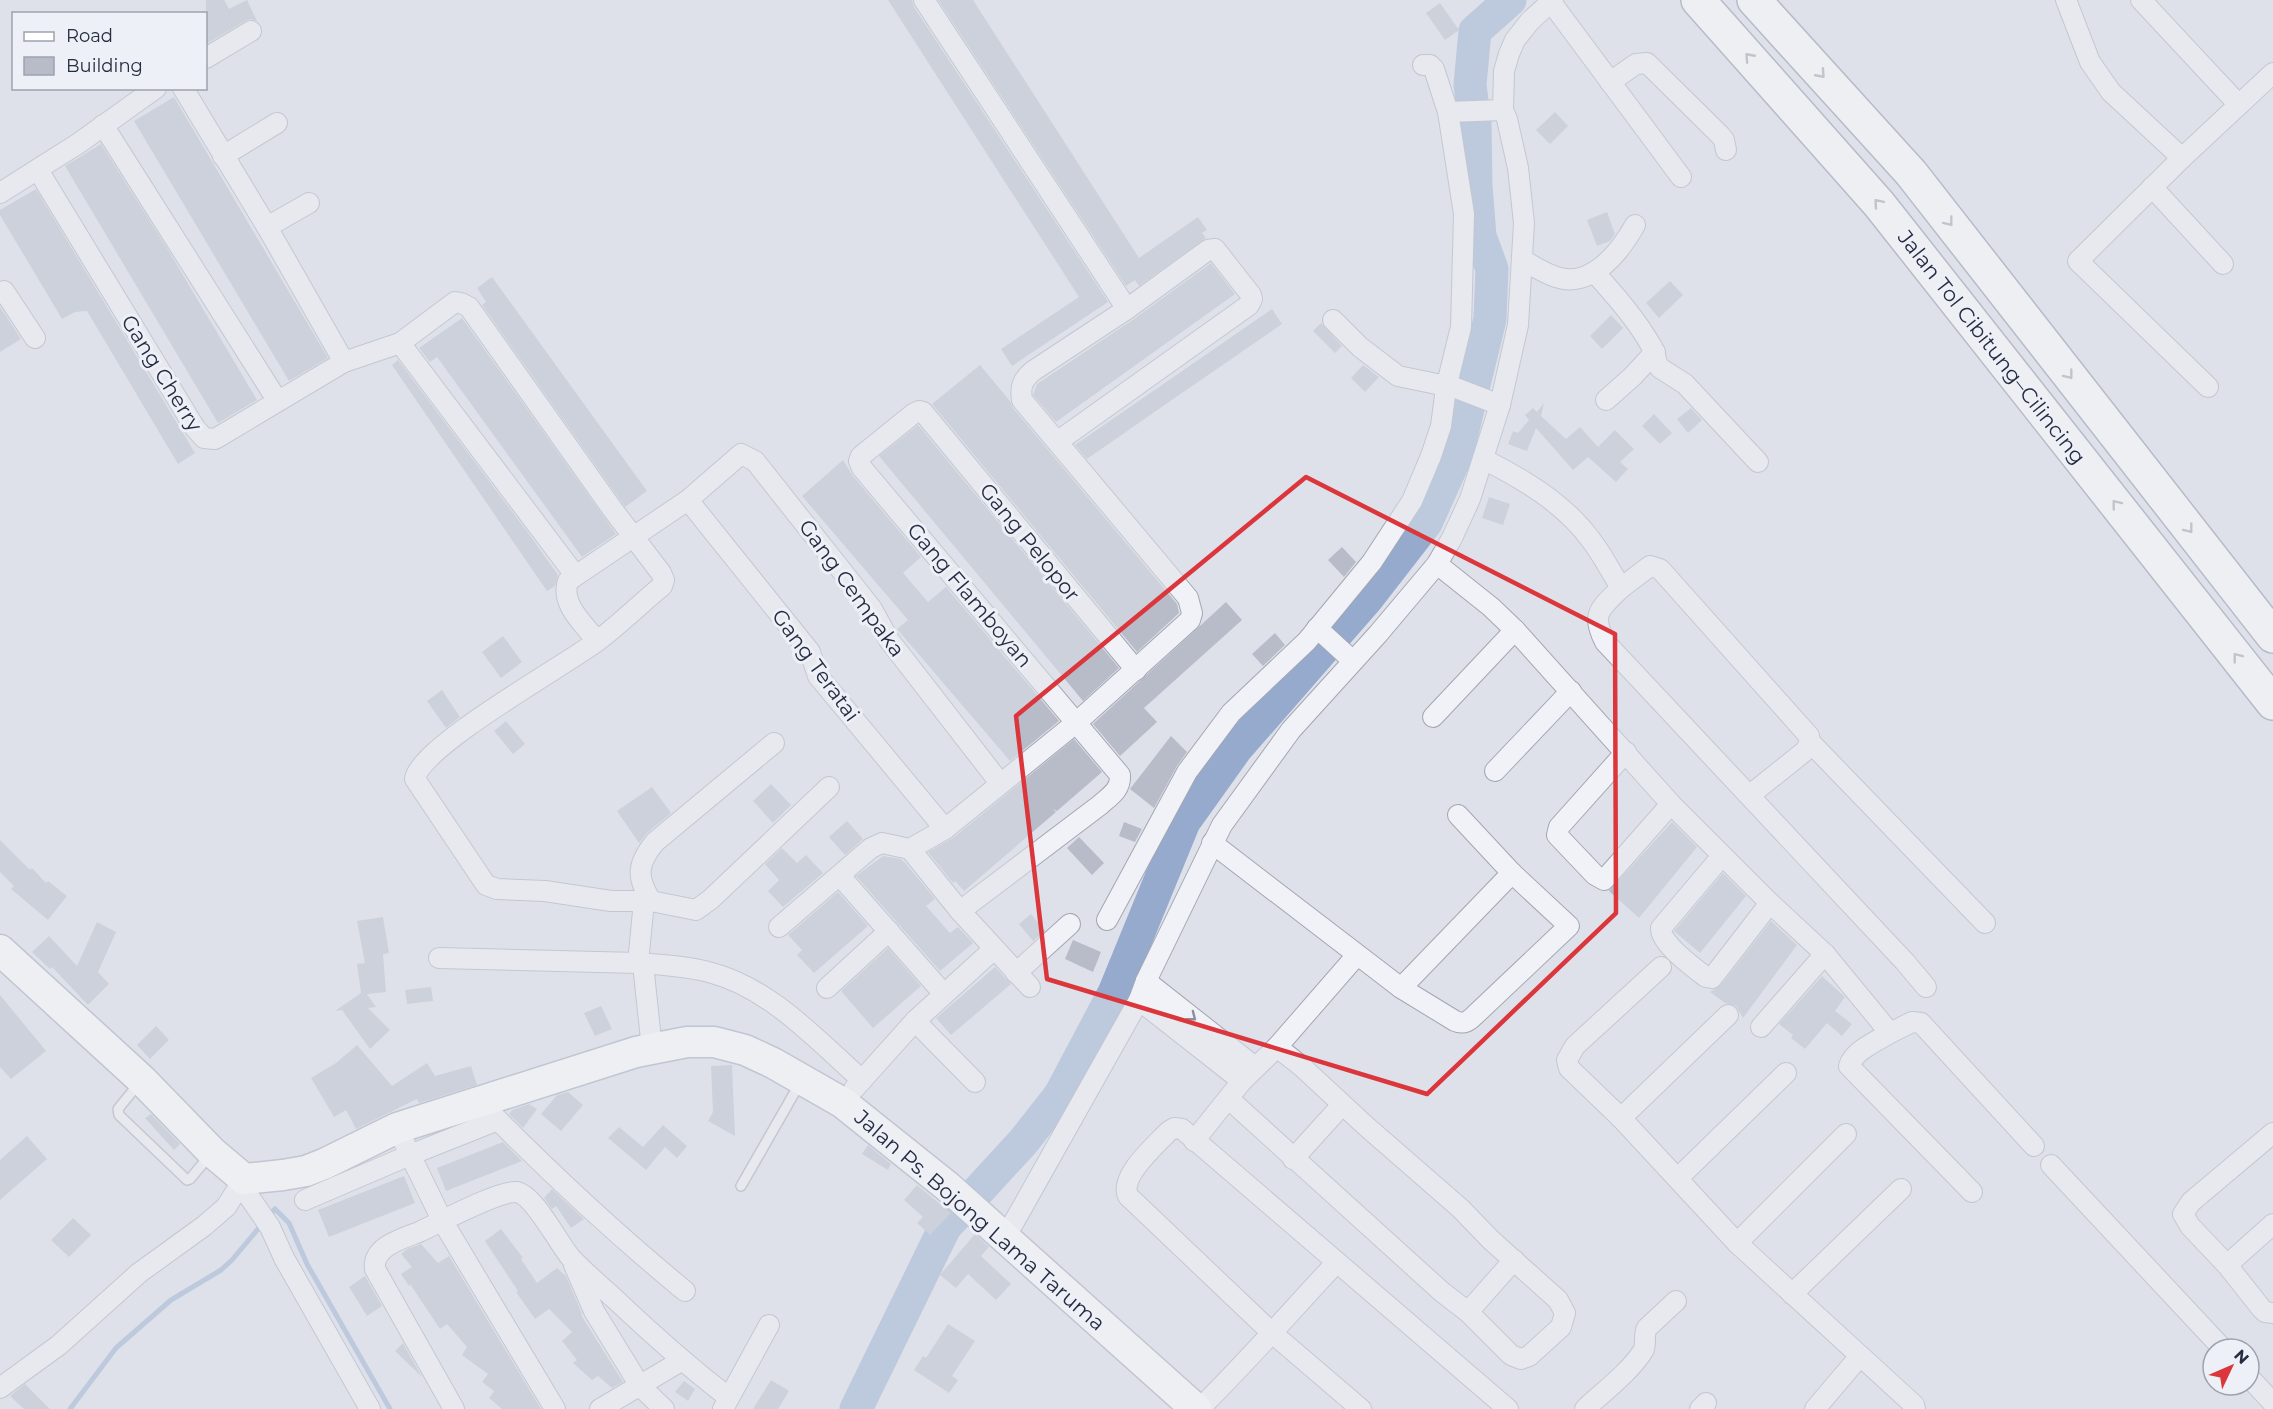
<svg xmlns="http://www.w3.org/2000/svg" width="2273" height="1409" font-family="Montserrat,sans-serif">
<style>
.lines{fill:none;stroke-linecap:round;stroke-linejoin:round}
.stream{stroke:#95aacd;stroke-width:5}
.river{stroke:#95aacd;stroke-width:33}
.building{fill:#b8bcc9}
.service-casing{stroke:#a3a7b3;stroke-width:12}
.minor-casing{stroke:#a3a7b3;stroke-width:22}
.primary-casing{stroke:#9ca3b6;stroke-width:33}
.motorway-casing{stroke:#848ca1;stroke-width:36}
.service{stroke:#f1f2f7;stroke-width:9}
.minor{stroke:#f1f2f7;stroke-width:20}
.primary{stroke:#fff;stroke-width:30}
.motorway{stroke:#fff;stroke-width:33}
.oneway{stroke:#9da0aa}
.oneway2{stroke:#8c8f9c}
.marked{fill:none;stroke:#db363c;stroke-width:4.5;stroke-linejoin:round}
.labels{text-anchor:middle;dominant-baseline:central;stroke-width:6;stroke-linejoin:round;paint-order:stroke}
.street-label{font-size:21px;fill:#262c41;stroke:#edf0f6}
</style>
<rect width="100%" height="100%" fill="#dee1e9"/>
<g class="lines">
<g class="stream">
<polyline points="269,1216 275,1209 289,1223 307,1264 390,1409"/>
<polyline points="70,1409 116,1348 171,1300 221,1270 232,1260 263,1223"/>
</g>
<polyline class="river" points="856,1409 945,1227 1023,1142 1060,1095 1114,993 1184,822 1236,749 1367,599 1426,523 1457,454 1490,319 1492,269 1480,236 1476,186 1475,124 1470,85 1475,31 1510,0"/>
</g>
<g class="building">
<polygon points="206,0 224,0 229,9 247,0 257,21 251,19 245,21 206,44"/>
<polygon points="888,0 912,0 914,7 1108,302 1012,366 1001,349 1079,297"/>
<polygon points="938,0 973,0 1139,258 1198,217 1207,230 1202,233 1206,238 1139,286 1135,280 1126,286"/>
<polygon points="1440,3 1459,30 1445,40 1426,13"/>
<polygon points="174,97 328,358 289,381 134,121"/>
<polygon points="1555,112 1568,126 1550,144 1536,130"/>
<polygon points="101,144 167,248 257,400 218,423 65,166"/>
<polygon points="36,189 195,453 178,464 87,311 75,312 62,319 0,215 0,210"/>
<polygon points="1607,212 1615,234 1610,241 1597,246 1587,220"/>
<polygon points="1211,263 1235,294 1056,422 1033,395 1037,384 1134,319"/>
<polygon points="492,277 647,491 625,507 482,305 486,302 477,288"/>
<polygon points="1670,281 1683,295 1659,318 1646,303"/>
<polygon points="0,307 21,339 0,352"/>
<polygon points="1272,309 1282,324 1166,404 1087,459 1075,445"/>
<polygon points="1611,315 1623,328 1602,349 1590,336"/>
<polygon points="462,318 616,534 582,557 437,357 430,362 419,348"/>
<polygon points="1321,323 1342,346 1335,353 1313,331"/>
<polygon points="398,360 529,534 558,575 555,586 547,591 538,578 392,365"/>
<polygon points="980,365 1010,401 1013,408 1177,604 1179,613 1137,652 932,404"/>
<polygon points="1363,365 1379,377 1365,392 1351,378"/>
<polygon points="1544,403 1541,416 1566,439 1580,427 1598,447 1615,430 1634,449 1620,462 1628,469 1616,482 1588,457 1573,470 1536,428 1527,451 1508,444 1513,431 1518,433 1529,420 1525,415 1533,408 1537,412"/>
<polygon points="1691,408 1702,420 1688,433 1677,419"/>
<polygon points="1654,414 1672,433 1660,444 1642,426"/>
<polygon points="918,425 1119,668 1083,701 879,456"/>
<polygon points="843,460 853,476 921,557 903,573 928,602 946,587 1059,721 1010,761 897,629 908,620 802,496"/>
<polygon points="1489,497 1510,504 1503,525 1482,518"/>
<polygon points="1342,547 1356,562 1344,577 1328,560"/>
<polygon points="1226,602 1242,620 1144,708 1157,722 1120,756 1093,724"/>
<polygon points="1275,633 1285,645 1263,666 1252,654"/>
<polygon points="503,636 522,662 501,678 482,652"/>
<polygon points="442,690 460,717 446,728 427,701"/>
<polygon points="506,721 525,744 513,754 494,731"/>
<polygon points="1171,736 1187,752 1177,766 1154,808 1130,789"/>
<polygon points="1074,739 1102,772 1057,811 1053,809 1056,812 964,891 955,881 953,883 928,852 953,838"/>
<polygon points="771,784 791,805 773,823 753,801"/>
<polygon points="652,787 671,813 647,833 639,843 617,811"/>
<polygon points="847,821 863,839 845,855 829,837"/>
<polygon points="1124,822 1142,829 1135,842 1119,836"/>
<polygon points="1672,822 1697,847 1639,918 1609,891"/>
<polygon points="1079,837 1104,863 1092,875 1067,848"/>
<polygon points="0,840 30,870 32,868 46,883 48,881 67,896 48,920 11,889 14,886 0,872"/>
<polygon points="782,848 797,863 806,855 823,873 783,907 768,891 779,880 765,864"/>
<polygon points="883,856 901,859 906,864 935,899 926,906 950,933 958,927 973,943 940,971 856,876"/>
<polygon points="1723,873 1746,896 1700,953 1674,931"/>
<polygon points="838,892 868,926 814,973 797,955 802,950 788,935"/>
<polygon points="1031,914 1045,931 1033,941 1019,924"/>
<polygon points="383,917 389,953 383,954 386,992 367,994 376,1007 368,1008 390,1030 370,1049 342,1010 335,1011 361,993 357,964 365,963 357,921"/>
<polygon points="1771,921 1797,945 1743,1018 1736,1006 1725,1003 1710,992 1721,985"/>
<polygon points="97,922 116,932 98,972 109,984 88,1005 52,967 50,969 32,952 49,936 77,966"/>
<polygon points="1073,940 1101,952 1093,972 1065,959"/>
<polygon points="888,948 921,986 873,1028 841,991"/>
<polygon points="995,967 1011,984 951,1035 936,1018"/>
<polygon points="1822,976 1845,997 1835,1011 1852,1024 1842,1036 1827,1023 1805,1049 1791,1038 1793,1035 1779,1024"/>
<polygon points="431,987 433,1001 407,1004 405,990"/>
<polygon points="0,995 46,1051 11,1079 0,1067"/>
<polygon points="601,1006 612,1029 595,1036 584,1013"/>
<polygon points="156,1026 169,1040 150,1059 137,1045"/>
<polygon points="357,1045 392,1086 427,1063 435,1076 471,1066 477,1085 419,1103 417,1099 356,1129 346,1110 334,1117 311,1078 336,1063"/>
<polygon points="732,1065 735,1136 708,1121 713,1112 711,1066"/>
<polygon points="568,1092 583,1105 561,1131 541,1114 557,1095"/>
<polygon points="529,1104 537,1109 523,1128 509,1114 512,1110"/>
<polygon points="151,1114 180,1144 174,1150 145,1118"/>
<polygon points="663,1125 687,1146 677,1158 665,1147 646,1170 608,1138 619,1127 643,1147"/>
<polygon points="27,1136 47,1159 0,1200 0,1160"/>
<polygon points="503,1142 522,1161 446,1191 437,1168"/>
<polygon points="868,1145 891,1164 888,1170 862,1154"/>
<polygon points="404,1176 415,1203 329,1237 318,1210"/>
<polygon points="917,1185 951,1213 930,1235 917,1223 923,1217 904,1200"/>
<polygon points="552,1189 572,1208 584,1219 571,1228 556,1206 552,1209 544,1198"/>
<polygon points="73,1218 91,1235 69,1257 51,1240"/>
<polygon points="501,1229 523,1258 521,1259 537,1283 557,1268 566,1276 582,1314 581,1315 623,1382 612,1388 598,1376 592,1380 573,1363 577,1360 562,1341 572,1332 549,1309 535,1319 516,1292 518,1291 485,1241"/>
<polygon points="975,1234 989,1247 981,1256 1011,1284 996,1300 968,1274 956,1288 940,1275"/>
<polygon points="421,1244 438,1263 449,1256 541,1409 502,1409 489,1398 494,1391 482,1382 488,1374 462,1355 467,1347 447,1324 440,1329 410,1284 409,1286 401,1274 412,1267 401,1254 407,1249"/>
<polygon points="365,1276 382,1306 367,1316 349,1287"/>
<polygon points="948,1324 975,1341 952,1376 958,1380 949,1393 914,1370 923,1356 926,1358"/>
<polygon points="403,1343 422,1377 395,1351"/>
<polygon points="771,1380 789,1391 778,1409 753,1409"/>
<polygon points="684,1381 695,1389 688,1401 675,1392"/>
<polygon points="25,1384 50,1409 24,1409 10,1396"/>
</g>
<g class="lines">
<g class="service-casing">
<g id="service">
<polyline points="140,1082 118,1109 119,1115 187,1180 190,1179 210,1155"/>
<polyline points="741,1186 800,1083"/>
</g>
</g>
<g class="minor-casing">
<g id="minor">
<polyline points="924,0 1127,309"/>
<polyline points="2066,0 2090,62 2111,92 2182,158"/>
<polyline points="2141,0 2239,105"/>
<polyline points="1551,2 1681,177"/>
<polyline points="206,58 251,31"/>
<polyline points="1610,82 1636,64 1647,63 1720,135 1724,140 1726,150"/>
<polyline points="183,88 267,227 344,362"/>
<polyline points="1448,112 1503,110"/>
<polyline points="103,125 277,400"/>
<polyline points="223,156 277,123"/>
<path d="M 38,170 L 195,428 L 204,438 L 215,439 L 344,362 L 400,343 L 455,302 L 461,303 L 469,307 L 613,510 L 661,573 L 664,580 L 662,586 C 640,604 619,625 596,642 C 564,666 419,747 415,779 L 486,885 L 497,889 L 545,891 L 611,901 L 651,901 L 696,910 L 711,899 L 829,787"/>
<polyline points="2152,187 2223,264"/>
<polyline points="0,193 79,143 156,88"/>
<polyline points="267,227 309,203"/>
<path d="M 1523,260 C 1533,266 1544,273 1556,277 C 1591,289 1620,252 1635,225"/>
<path d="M 1594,272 C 1615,295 1636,319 1652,347 C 1656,354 1655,362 1660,368 L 1685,384 L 1758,462"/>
<polyline points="4,291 35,338"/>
<polyline points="1333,320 1360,347 1398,376 1456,388 1500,405"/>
<polyline points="400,343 575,575"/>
<polyline points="2208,387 2078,261 2182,158 2273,73"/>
<polyline points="1606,400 1633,376 1655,352"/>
<path d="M 1483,459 C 1523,479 1564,503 1591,540 C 1602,554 1611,572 1621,588 C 1601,608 1590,613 1605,642 L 1905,962 L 1926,987"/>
<polyline points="688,500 810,652 818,676 945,829"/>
<polyline points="1437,564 1491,607 1515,630 1671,804 1770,903 1825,954 1890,1033 1912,1022 1921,1023 2034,1146"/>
<polyline points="1621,588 1650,566 1660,569 1809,736 1810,742 1805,751 1750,795"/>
<polyline points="1317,628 1353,661"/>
<path d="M 597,641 C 584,624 560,604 568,581 L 688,500 L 741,454 L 755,461 L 872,609 L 889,640 L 1000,783"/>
<polyline points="1433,717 1515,630"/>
<polyline points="1810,742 1985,923"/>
<polyline points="1626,752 1559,827 1557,835 1595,875 1604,880 1671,804"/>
<polyline points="1495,771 1571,691"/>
<path d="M 1212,843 L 1401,988 L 1455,1021 C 1464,1025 1469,1021 1475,1015 L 1569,926 L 1512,873 L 1458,815"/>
<polyline points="910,849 960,911 1030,987"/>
<path d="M 1722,856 L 1661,928 C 1659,942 1694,968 1706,977 L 1712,978 L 1770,903"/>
<polyline points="840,876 943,993"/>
<path d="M 651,901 C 636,877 637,864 655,842 L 774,743"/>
<path d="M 960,911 L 1100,805 C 1110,796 1121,790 1120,775 L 862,468 L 859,461 L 861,456 L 913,414 L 919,411 L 923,412 L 1136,670"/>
<polyline points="1107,920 1187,772 1231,713 1307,641 1372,562 1412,501 1431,456 1441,426 1446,388 1461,327 1464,214 1448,112 1434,69 1430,65 1423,65"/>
<path d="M 779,927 L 871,848 L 882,843 L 910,849 L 945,829 L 1077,722 L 1190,620 L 1192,613 L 1188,598 L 1022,400 C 1020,387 1022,380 1033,371 L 1127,309 L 1208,250 L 1215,249 L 1251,295 L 1252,299 L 1249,305 L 1057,442"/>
<polyline points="439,958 638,963 644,901"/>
<path d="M 638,963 C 662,965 688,966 712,973 C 771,989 817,1040 862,1080"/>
<polyline points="643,964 652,1049"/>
<polyline points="1661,967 1575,1046 1567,1060 1569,1068 1621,1118 1737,1243 1914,1405 1915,1409"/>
<polyline points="1016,973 1070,924"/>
<polyline points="1146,981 1255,1067"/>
<polyline points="827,988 889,931"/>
<polyline points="1401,988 1512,873"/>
<polyline points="1139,1000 1242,1081"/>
<polyline points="915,1021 975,1082"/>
<polyline points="1761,1027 1825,954"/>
<path d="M 1890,1033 C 1877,1041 1853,1051 1849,1066 L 1972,1192"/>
<polyline points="854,1089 915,1021 994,949"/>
<polyline points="1229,1099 1442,1292 1468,1312 1511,1355 1521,1359 1529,1356 1561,1327 1565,1313 1558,1300 1491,1240 1460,1208 1367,1127 1300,1065 1277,1047"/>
<path d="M 480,1102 C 545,1168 613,1232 685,1291"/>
<polyline points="1621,1118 1728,1015"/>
<polyline points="397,1128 443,1222 555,1409"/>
<polyline points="2273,1133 2191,1202 2183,1214 2190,1226 2227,1265 2273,1224"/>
<polyline points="1194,1141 1242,1081 1277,1047 1357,955"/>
<polyline points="1293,1159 1342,1105"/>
<polyline points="2051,1165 2223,1349"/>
<polyline points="1678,1178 1786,1073"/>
<polyline points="241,1185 270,1227 284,1258 370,1409"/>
<polyline points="305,1200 410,1155 498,1120"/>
<polyline points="1005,1238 1139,1000 1146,981 1222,825 1291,730 1378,634 1437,564 1452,538 1470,499 1500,405 1518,325 1524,223 1518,168 1507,119 1503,110 1504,71 1509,54 1515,40 1530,21 1553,0"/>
<polyline points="1737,1243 1846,1134"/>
<polyline points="574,1265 594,1311 640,1386 664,1409"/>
<polyline points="2227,1265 2261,1308 2265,1312 2273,1313"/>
<polyline points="1792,1294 1901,1189"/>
<polyline points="1468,1312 1514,1260"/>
<polyline points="2249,1377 2273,1403"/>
<polyline points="0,1388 59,1345 139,1273 204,1226 226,1207 244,1179"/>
<path d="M 454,1409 L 375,1269 C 372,1247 401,1239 419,1232 C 439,1223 497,1191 516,1192 C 534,1194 558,1243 571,1258 C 585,1273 602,1287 617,1301 C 653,1335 689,1367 728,1397"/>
<polyline points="600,1409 681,1361"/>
<polyline points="723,1409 769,1325"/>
<path d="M 1199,1409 C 1247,1362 1291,1311 1337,1262"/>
<path d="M 1361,1409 L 1271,1332 L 1128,1196 C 1119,1176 1156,1145 1168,1132 L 1174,1128 L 1182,1129 L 1508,1409"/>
<path d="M 1585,1409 C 1604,1391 1629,1373 1643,1351 C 1647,1344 1643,1335 1647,1328 L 1676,1301"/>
<polyline points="1700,1409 1706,1403"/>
<polyline points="1815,1409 1860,1356"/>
</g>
</g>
<g class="primary-casing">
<polyline id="primary" points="0,950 142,1080 212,1152 244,1179 283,1175 306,1171 324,1164 397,1128 636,1052 687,1042 714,1042 745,1050 773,1063 843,1103 948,1187 1196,1409"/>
</g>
<g class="motorway-casing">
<g id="motorway">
<polyline points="1698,0 1879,204 2273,703"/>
<polyline points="1754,0 1911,173 2273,636"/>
</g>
</g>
<use href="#service" class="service"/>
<use href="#minor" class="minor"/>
<use href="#primary" class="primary"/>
<use href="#motorway" class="motorway"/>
</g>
<defs><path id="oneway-chevron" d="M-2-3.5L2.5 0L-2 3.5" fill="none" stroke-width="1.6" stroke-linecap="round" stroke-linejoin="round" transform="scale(1.5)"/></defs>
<g class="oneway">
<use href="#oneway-chevron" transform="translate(1749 57) rotate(-132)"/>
<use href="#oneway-chevron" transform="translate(1821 74) rotate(48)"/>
<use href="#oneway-chevron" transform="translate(1878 203) rotate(-130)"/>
<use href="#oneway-chevron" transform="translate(1949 222) rotate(52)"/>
<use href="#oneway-chevron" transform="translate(2069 375) rotate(52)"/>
<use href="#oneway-chevron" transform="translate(2116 504) rotate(-128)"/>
<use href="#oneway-chevron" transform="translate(2189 529) rotate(52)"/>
<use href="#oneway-chevron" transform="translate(2237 657) rotate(-128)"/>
</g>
<use class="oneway2" href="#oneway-chevron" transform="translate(1192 1017) rotate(38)"/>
<path d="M0 0H2273V1409H0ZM 1306,477 L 1615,634 L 1616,913 L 1427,1094 L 1047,979 L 1016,716 Z" fill="#dee1e9" fill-opacity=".55" fill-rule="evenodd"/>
<path class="marked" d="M 1306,477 L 1615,634 L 1616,913 L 1427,1094 L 1047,979 L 1016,716 Z"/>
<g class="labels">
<g class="street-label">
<text transform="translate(1992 347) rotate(52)">Jalan Tol Cibitung–Cilincing</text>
<text transform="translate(162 373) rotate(58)">Gang Cherry</text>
<text transform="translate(1030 542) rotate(51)">Gang Pelopor</text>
<text transform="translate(852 588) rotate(54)">Gang Cempaka</text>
<text transform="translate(970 595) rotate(50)">Gang Flamboyan</text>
<text transform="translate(816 665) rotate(54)">Gang Teratai</text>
<text transform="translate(980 1220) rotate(41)">Jalan Ps. Bojong Lama Taruma</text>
</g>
</g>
<rect x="12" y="12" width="195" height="78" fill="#edf0f6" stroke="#9da2ae" stroke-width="1.5"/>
<rect x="24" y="32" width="30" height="9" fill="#ffffff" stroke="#9da2ae" stroke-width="1.5"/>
<text x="66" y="42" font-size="18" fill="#262c41">Road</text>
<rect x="24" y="57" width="30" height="18" fill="#b8bcc9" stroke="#9da2ae" stroke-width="1.5"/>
<text x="66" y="72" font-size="18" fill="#262c41">Building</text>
<g transform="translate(2231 1367) rotate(46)"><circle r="28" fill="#edf0f6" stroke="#9da2ae" stroke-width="1.5"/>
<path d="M0-4.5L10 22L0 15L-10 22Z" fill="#db363c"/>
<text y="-9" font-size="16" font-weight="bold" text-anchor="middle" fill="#262c41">N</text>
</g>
</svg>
